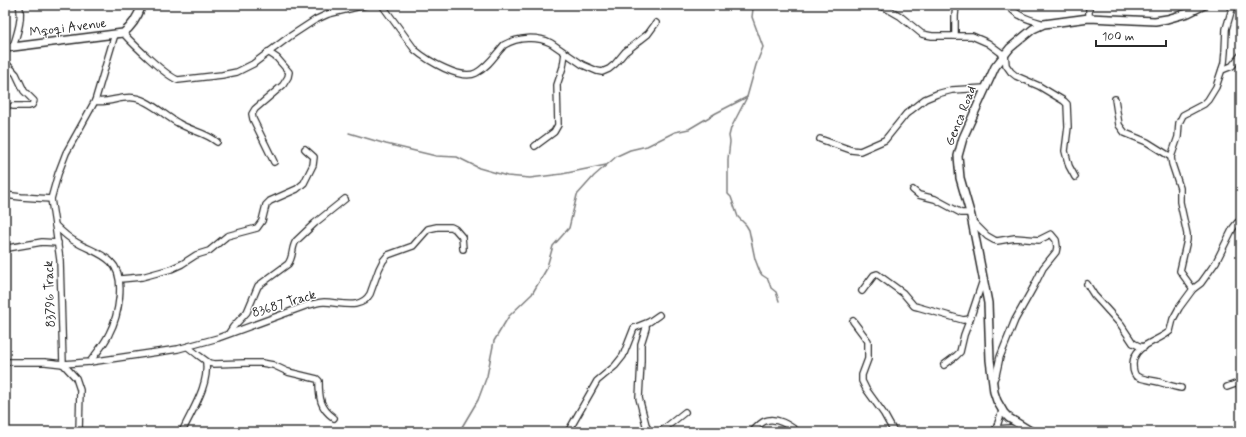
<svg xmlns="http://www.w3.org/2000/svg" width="1246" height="437" font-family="Mynerve,sans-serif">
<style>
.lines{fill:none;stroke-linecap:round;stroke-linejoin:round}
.stream{stroke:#7e7e7e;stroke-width:1.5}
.minor-casing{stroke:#2b2b2b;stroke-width:8}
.tertiary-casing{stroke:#2b2b2b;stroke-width:10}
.minor{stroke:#fff;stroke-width:5.5}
.tertiary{stroke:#fff;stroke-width:7}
.labels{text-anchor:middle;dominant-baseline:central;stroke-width:3;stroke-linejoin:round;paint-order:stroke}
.street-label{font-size:13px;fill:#2b2b2b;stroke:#fff}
</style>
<rect width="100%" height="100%" fill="#fff"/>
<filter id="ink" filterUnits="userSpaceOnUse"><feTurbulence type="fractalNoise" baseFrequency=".025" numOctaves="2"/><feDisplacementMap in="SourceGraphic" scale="8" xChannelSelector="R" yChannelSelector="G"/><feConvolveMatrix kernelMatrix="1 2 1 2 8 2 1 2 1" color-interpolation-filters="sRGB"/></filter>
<g filter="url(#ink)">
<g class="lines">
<g class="stream">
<polyline points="757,5 753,9 752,17 763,47 756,65 747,97 731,128 729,136 730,142 728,159 728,194 731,197 738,217 746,225 749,230 755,259 760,272 762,275 768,279 771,288 776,292 779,301"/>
<polyline points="349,133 386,144 436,156 457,157 479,168 507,176 530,178 562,174 606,165"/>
<polyline points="459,432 478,400 487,376 494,341 509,316 532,294 546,270 553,246 569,228 577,195 594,176 617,156 630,150 647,146 675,132 689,129 716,113 747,97"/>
</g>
<g class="minor-casing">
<g id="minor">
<path d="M 382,5 L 415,50 C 427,60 461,81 476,73 C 488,67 496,54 504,45 C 518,37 537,36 551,43 L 583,65 L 597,71 L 602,72 L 609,69 L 615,64 L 625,52 L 648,34 L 656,23"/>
<polyline points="876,5 886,8 900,16 922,34 932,36 972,36 988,43 1004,55"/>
<path d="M 1008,5 C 1017,17 1031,20 1044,24"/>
<polyline points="1089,5 1089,18"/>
<path d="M 123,33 C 133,44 166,76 178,80 L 222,75 L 237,72 L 253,64 L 289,37 L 315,20 L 328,14 L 365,5"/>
<polyline points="955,36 955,16 956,5"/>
<path d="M 13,47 C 17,34 23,18 19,5"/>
<polyline points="268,52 277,58 289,72 288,77 283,85 255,109 252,114 253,119 274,162"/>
<polyline points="1005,53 1006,65 1011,72 1016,76 1039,86 1064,101 1067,104 1068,127 1065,151 1069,166 1075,177"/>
<polyline points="5,62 16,74 24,91 34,101 32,105 29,106 13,106"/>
<polyline points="1222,70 1232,66 1241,55"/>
<polyline points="1115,99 1119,125 1125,133 1147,142 1171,157"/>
<path d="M 95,101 C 108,104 122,95 135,98 C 149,100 165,116 178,123 C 191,131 205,132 217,142"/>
<polyline points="820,139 851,150 860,151 885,140 906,114 925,99 937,94 952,90 985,88"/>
<polyline points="535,146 554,132 558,125 557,85 563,67 565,53"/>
<polyline points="913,190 919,195 935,199 961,213 970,213"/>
<polyline points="5,195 21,197 51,199"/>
<polyline points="971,220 987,236 994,240 997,241 1015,238 1039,240 1051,234 1056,240 1057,247 1056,252 1043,268 1033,288 1015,320 1000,357 996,375 993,381"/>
<polyline points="55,225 60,260 63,364"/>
<polyline points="8,248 42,242 58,243"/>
<polyline points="120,279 142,277 171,269 182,264 196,255 209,251 227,236 257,228 262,221 266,205 270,201 297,189 304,183 313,165 314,157 305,149"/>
<polyline points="1087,284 1094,295 1121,325 1133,343 1139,346 1144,347"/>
<polyline points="1193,289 1180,271 1187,240 1187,234 1180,202 1180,188 1172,164 1171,157 1178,137 1179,123 1183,115 1204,104 1208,100 1216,87 1224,63 1225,52 1226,29 1233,5"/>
<polyline points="862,291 874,275 877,274 903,293 914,306 918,307 963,320 970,319"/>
<polyline points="853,321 868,341 868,359 862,375 862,381 866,389 884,414 894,432"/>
<polyline points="646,324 646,328 641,344 641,361 639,398 646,425 649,432"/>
<path d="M 229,333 L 233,327 L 247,312 L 258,286 L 288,264 C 294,256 291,248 296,241 L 315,223 L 345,199"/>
<path d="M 188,347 L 198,355 L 209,363 L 214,364 L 245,363 L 262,363 L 273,365 L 288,372 L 317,379 L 319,381 C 319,398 320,408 334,418"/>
<path d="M 5,362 L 45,362 L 63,364 L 90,362 L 178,349 L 218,338 L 308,305 C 314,304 319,302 324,302 C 340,302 360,311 370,294 L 379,269 L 383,261 L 388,255 L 413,246 L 428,229 L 437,227 L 451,227 L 455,229 L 462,237 L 463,249"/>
<path d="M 90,362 C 96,353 104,345 109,334 C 118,317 127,277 111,262 C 101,252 87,249 76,242 C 68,238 61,231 55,225 L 51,199 L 58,174 L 66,153 L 95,101 L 115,34"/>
<polyline points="63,364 76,378 80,390 79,432"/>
<polyline points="944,365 956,356 960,352 964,335 970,319 983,280"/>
<polyline points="1227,387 1241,382"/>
<path d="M 1181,388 C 1173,387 1166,384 1159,382 C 1151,380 1144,380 1136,376 C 1133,372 1133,369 1133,364 C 1134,344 1158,342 1170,331 L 1173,319 L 1179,308 L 1193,289 L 1201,283 L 1216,262 L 1233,228 L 1237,223 L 1241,220"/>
<polyline points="996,429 1010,428 1024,432"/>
<path d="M 182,432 C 192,410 209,386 206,362"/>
<polyline points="568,432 597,381 615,366 623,356 634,328 649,322 659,315"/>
<polyline points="660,432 685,412"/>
<path d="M 752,432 C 756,428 760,423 765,421 C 776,416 790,426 798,432"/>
<polyline points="995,432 1002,411"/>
</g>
</g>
<g class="tertiary-casing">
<g id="tertiary">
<path d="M 5,48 L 123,33 C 133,26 138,16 142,5"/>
<polyline points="1032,432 1009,418 1004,413 997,401 994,392 990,360 988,303 971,216 960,178 958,156 963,138 995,67 1010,48 1033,29 1044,24 1089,18 1155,21 1167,19 1188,13 1204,5"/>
</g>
</g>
<use href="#minor" class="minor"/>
<use href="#tertiary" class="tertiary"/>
</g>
</g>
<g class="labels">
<g class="street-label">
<text transform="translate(68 28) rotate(-7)">Mqoqi Avenue</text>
<text transform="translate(961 116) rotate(-68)">Genca Road</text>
<text transform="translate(50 294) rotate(-92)">83796 Track</text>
<text transform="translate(284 304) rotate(-17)">83687 Track</text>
</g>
</g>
<rect width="1246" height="437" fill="none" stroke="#fff" stroke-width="20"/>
<rect x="10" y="10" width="1226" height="417" fill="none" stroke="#2b2b2b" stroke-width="1.5" filter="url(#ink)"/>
<path d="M1096 40v6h70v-6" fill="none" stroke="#2b2b2b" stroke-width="2"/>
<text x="1102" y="40" font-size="12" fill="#2b2b2b" stroke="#ffffff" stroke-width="3" paint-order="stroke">100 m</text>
</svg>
